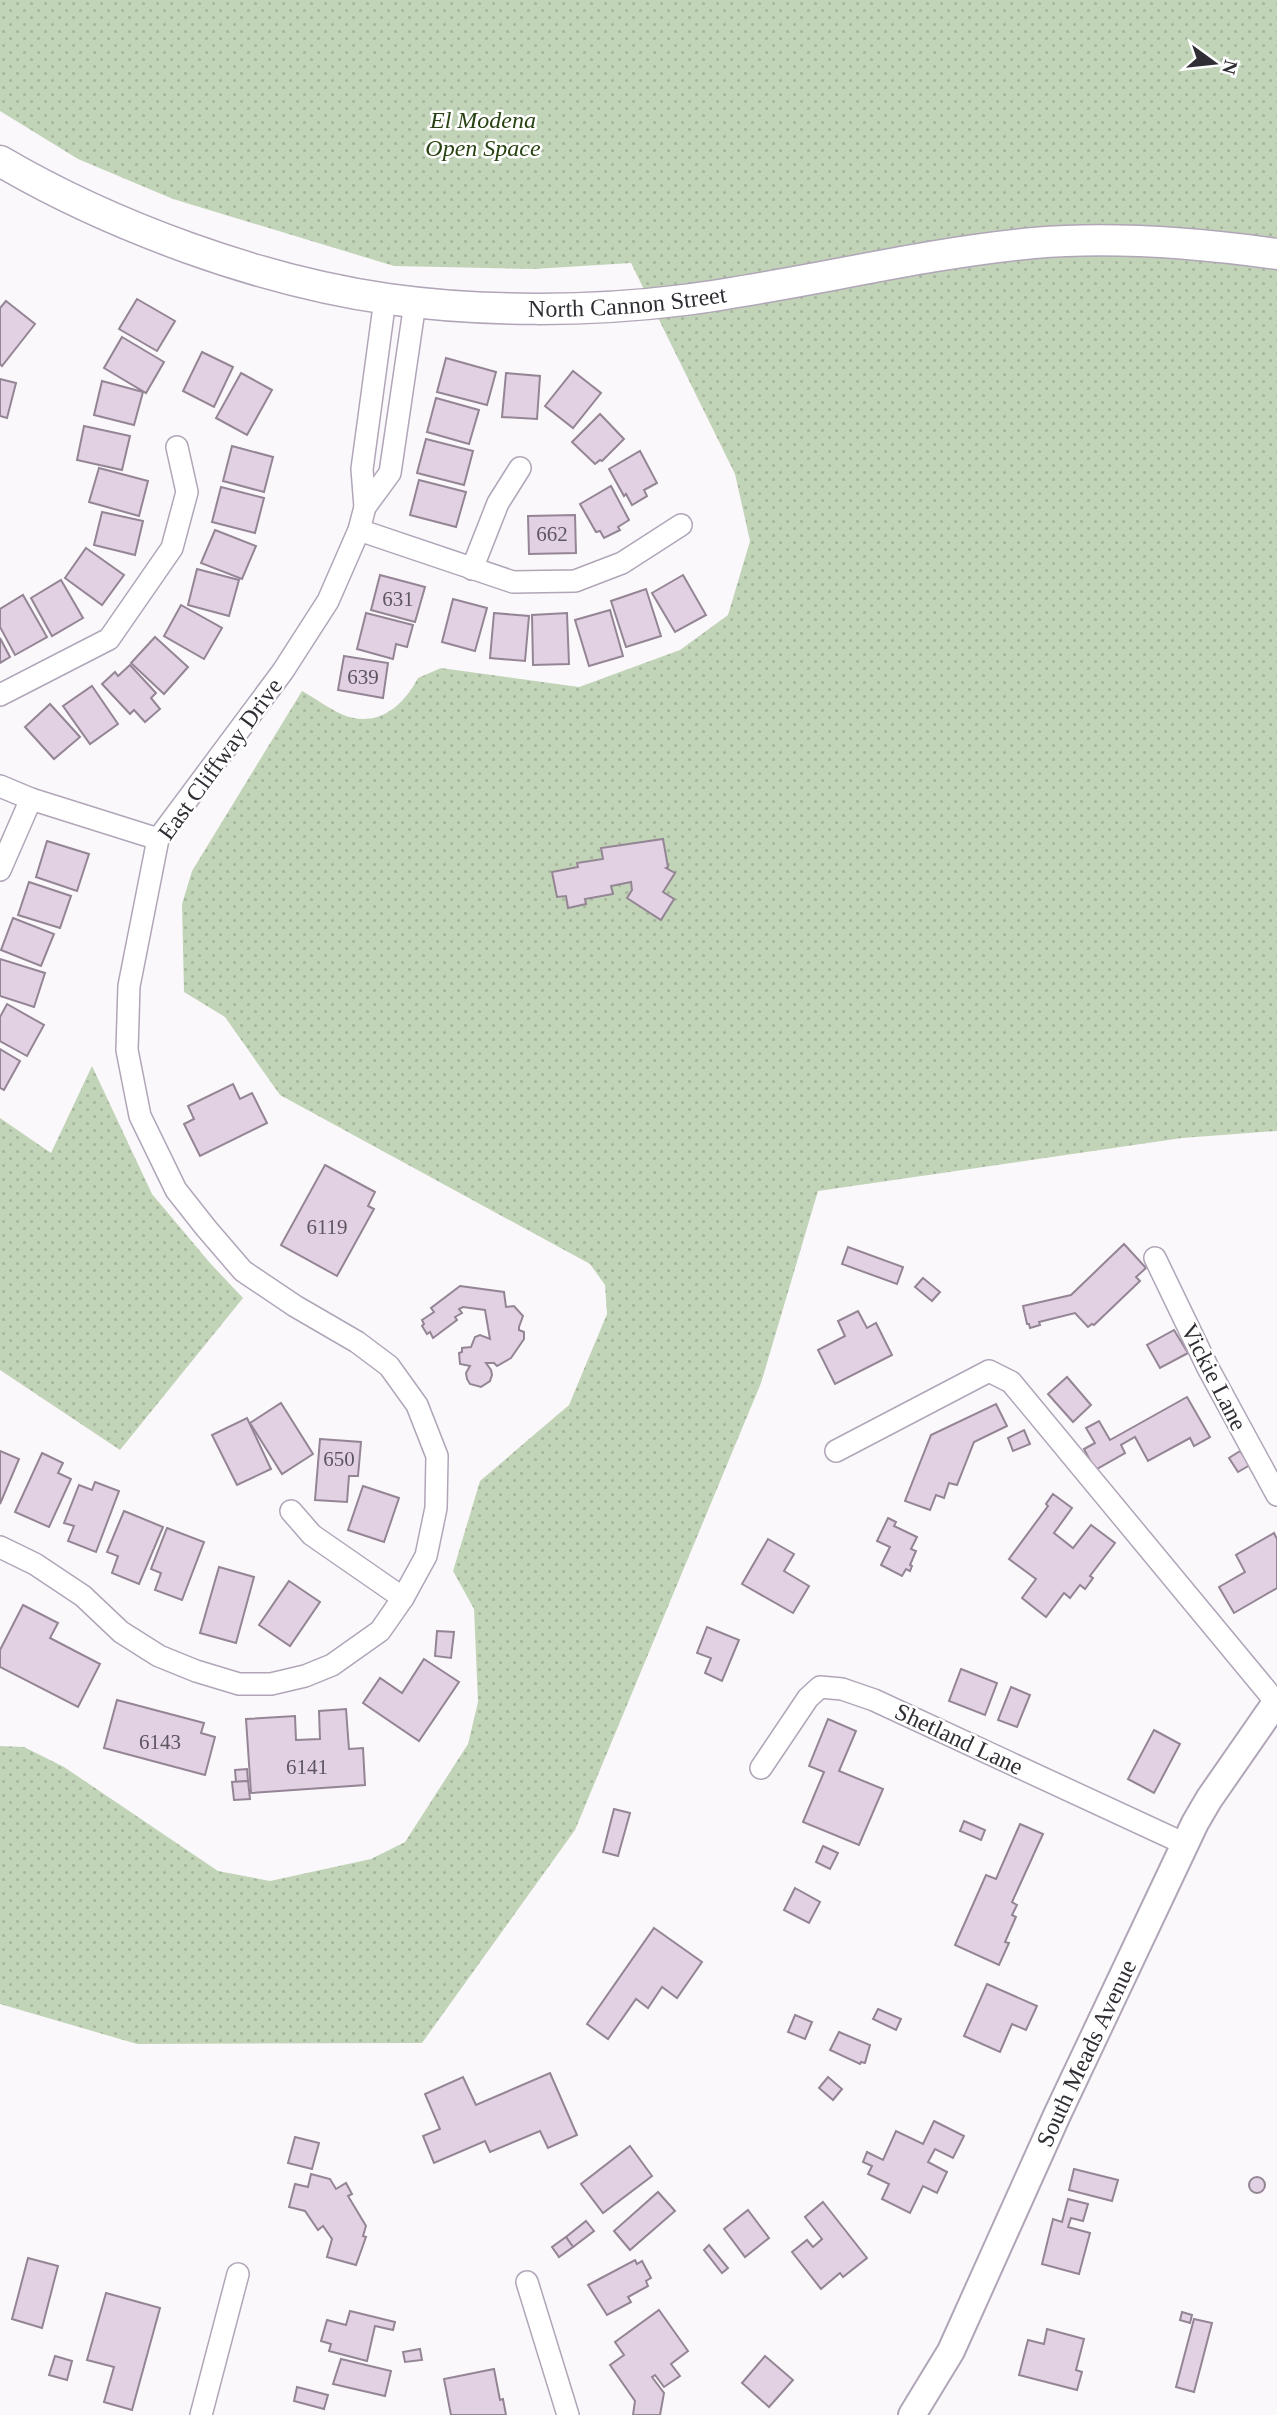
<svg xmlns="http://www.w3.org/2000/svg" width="1277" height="2415" font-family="Georgia,serif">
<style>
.grass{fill:url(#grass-dots)}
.building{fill:#e2d1e2;stroke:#948595;stroke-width:2}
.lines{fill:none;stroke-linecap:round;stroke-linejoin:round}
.minor-casing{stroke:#b1a5b8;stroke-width:24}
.tertiary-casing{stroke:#b1a5b8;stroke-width:30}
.secondary-casing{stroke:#b1a5b8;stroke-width:33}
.minor{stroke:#fff;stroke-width:21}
.tertiary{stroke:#fff;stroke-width:26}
.secondary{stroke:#fff;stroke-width:30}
.labels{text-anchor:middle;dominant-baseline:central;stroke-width:5;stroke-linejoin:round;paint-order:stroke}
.number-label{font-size:21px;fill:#5d5660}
.park-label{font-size:24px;font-style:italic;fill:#284212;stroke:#fff}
.street-label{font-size:24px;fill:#312d34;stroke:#fff}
</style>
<defs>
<pattern id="grass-dots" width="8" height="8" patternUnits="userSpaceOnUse" patternTransform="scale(1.75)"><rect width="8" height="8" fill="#c2d4b7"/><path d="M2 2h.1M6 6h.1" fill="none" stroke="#a7b69e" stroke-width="1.8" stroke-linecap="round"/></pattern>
</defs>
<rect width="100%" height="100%" fill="#fbf8fc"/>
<g class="grass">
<path d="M 0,0 L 1277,0 L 1277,1131 L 1182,1138 L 818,1191 L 761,1383 L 575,1830 L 422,2043 L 137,2044 L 0,2004 L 0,1746 L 24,1747 L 64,1767 L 218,1871 L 270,1881 L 371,1859 L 405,1842 L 468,1744 L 478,1702 L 474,1609 L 453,1571 L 480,1481 L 569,1405 L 607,1314 L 605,1285 L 590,1264 L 280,1095 L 225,1017 L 184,992 L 182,904 L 192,871 L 302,691 C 315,698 328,708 341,714 C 376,729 402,708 418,678 L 441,668 L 579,687 L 680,650 L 728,615 L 750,541 L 735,474 L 631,263 L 534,269 L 394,266 L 173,199 L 78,159 L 0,111 Z"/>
<polygon points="92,1066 152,1194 210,1263 243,1298 120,1450 0,1370 0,1118 51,1153"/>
</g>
<g class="building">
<polygon points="137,299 175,321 157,351 119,329"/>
<polygon points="6,301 35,324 2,366 0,364 0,308"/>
<polygon points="122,337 164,362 146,393 104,368"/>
<polygon points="202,352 233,367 214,407 183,391"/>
<polygon points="446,358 496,372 487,405 437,392"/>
<polygon points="573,371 601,393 573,428 545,406"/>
<polygon points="241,373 272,390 247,435 216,418"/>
<polygon points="506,373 540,376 537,419 502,417"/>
<polygon points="0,379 16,383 7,418 0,416"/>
<polygon points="102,381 143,392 134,425 94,415"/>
<polygon points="436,398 479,410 469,444 427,432"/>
<polygon points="600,414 624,439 602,461 600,460 595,464 572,442"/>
<polygon points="84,426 130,436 122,470 77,460"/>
<polygon points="426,439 473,451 464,485 417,473"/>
<polygon points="232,446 273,457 264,492 223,481"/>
<polygon points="640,451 657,483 644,490 647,496 632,505 626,494 624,496 609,469"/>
<polygon points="99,468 148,481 139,516 89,502"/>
<polygon points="419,480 466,492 456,527 410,515"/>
<polygon points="611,486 629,520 618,527 620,530 604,538 600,531 596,532 580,504"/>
<polygon points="221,487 264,498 255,533 212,522"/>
<polygon points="102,512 143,521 135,555 94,545"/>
<polygon points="575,515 576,553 529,554 528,516"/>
<polygon points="215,530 256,546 242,579 201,563"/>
<polygon points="86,548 124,575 102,605 65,578"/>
<polygon points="197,569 239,580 229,616 188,605"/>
<polygon points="380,575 425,587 415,622 371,610"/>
<polygon points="683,575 706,615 675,632 652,593"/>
<polygon points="61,580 83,618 52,636 31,598"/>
<polygon points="646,589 661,636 626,647 611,601"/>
<polygon points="23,595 47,637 15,655 0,627 0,609"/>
<polygon points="453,599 487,608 475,651 442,642"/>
<polygon points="181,605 222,628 204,659 164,636"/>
<polygon points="610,610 623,656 589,666 575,620"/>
<polygon points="366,613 413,625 407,647 396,644 393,659 357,649"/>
<polygon points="494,613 529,616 525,661 490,658"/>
<polygon points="567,613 569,664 533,665 532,615"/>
<polygon points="155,637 188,667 164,694 131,663"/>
<polygon points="0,638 10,657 0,663"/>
<polygon points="344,656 388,663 383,698 338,690"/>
<polygon points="130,665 156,693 151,698 160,709 145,722 134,710 130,714 102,684 115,672 118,676"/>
<polygon points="92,686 118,724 90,744 63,706"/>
<polygon points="50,704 80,737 54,759 25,727"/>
<polygon points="663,839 668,867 666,868 675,873 663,892 674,899 661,920 627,898 632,890 631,882 611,886 613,894 585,899 586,904 568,908 566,896 557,897 552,872 578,867 577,863 603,859 601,848"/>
<polygon points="47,841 89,854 77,891 36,877"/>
<polygon points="29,882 71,896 60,928 18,915"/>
<polygon points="13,918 54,934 41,966 1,950"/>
<polygon points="0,959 45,973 34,1007 0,996"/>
<polygon points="7,1004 44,1025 27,1056 0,1041 0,1017"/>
<polygon points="0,1049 20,1061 4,1090 0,1088"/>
<polygon points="233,1084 240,1099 252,1093 267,1123 200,1156 184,1124 194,1119 188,1106"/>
<polygon points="325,1165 375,1192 368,1206 374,1209 337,1276 281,1245"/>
<polygon points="1124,1244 1146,1268 1136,1277 1140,1281 1094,1325 1092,1324 1088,1327 1075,1313 1039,1322 1040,1325 1030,1328 1029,1324 1027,1324 1023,1306 1071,1295"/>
<polygon points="848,1247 903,1267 897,1284 842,1264"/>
<polygon points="923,1278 940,1292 932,1301 915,1287"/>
<polygon points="460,1286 504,1292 506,1307 514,1306 523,1316 519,1327 519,1330 524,1332 524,1339 511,1358 497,1366 494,1363 486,1363 491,1370 492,1375 490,1381 481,1387 470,1384 467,1379 466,1373 470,1366 460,1364 459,1353 462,1352 462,1348 471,1347 475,1337 480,1335 490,1339 485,1310 463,1307 459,1309 462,1313 455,1317 457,1320 433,1338 430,1332 427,1334 422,1326 424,1324 422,1320 434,1312 431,1308"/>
<polygon points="858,1311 867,1328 876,1323 892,1355 835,1384 818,1350 845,1336 838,1321"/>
<polygon points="1174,1330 1188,1353 1160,1368 1147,1345"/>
<polygon points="1067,1377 1091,1405 1073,1422 1048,1394"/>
<polygon points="1187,1397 1210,1437 1194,1446 1190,1438 1148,1461 1135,1437 1121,1445 1125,1453 1095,1470 1084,1449 1095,1443 1086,1428 1099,1421 1110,1440"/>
<polygon points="281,1403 313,1454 282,1474 250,1423"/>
<polygon points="996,1404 1007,1426 974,1442 957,1485 949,1483 944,1498 936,1495 930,1510 905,1501 931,1435"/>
<polygon points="247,1418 271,1469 237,1485 212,1435"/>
<polygon points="1024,1430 1030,1444 1013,1451 1008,1438"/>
<polygon points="320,1439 361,1442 358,1476 349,1476 347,1502 315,1500"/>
<polygon points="0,1451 19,1459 0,1504"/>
<polygon points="1240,1451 1250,1465 1238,1472 1229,1458"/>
<polygon points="42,1453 63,1463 58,1473 71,1479 49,1527 15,1512"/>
<polygon points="95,1482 119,1491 96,1552 68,1541 74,1526 64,1523 79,1485 92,1490"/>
<polygon points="363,1486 399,1498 384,1542 348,1530"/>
<polygon points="1053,1494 1072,1508 1054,1533 1073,1548 1091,1525 1115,1543 1090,1576 1093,1578 1085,1589 1080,1585 1070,1598 1064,1593 1046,1617 1022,1598 1036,1579 1009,1559 1048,1506 1046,1504"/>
<polygon points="124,1511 163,1527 139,1584 112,1573 118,1556 107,1552"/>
<polygon points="888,1518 896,1522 894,1526 917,1537 911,1549 916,1551 910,1565 912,1566 910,1571 906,1569 902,1576 881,1565 890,1547 877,1541"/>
<polygon points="167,1528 204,1542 182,1600 155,1590 161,1573 151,1569"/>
<polygon points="1274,1533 1277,1539 1277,1588 1234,1613 1219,1587 1245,1572 1236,1555"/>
<polygon points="768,1539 794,1554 784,1571 809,1586 793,1613 742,1584"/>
<polygon points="219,1567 254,1577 236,1643 200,1633"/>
<polygon points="289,1581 320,1602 290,1646 259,1625"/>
<polygon points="23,1605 58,1623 50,1638 100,1664 78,1707 0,1667 0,1650"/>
<polygon points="707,1627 739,1640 722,1681 705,1673 711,1658 697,1653"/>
<polygon points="437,1631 454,1632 451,1658 435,1656"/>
<polygon points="424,1659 459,1682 419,1741 363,1703 380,1678 402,1693"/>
<polygon points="961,1669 997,1683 985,1715 949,1701"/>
<polygon points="1011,1687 1030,1695 1017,1727 998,1720"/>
<polygon points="117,1700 204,1723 201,1733 215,1737 205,1775 104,1748"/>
<polygon points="346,1709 349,1749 363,1748 365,1785 251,1793 246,1719 295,1716 296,1740 320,1739 319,1711"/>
<polygon points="828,1719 856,1731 839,1771 883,1789 859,1845 803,1822 824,1772 809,1766"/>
<polygon points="1154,1730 1180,1744 1154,1793 1128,1779"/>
<polygon points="247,1769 248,1781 236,1782 235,1770"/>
<polygon points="248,1781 250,1799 234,1800 232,1782"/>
<polygon points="614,1809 630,1813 618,1856 603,1852"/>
<polygon points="964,1821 985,1830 981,1840 960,1831"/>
<polygon points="1020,1824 1043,1834 1012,1902 1017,1905 1012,1915 1016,1917 1005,1942 1009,1943 999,1965 955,1945 986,1875 996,1879"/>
<polygon points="823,1846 838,1853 830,1869 816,1862"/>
<polygon points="795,1888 820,1902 809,1923 784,1910"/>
<polygon points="654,1928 702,1962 677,1998 662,1987 648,2008 636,1999 608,2039 587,2024"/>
<polygon points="987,1984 1037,2006 1026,2030 1012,2024 1000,2052 964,2036"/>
<polygon points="878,2009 901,2019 896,2030 873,2019"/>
<polygon points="795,2015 812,2022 805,2039 788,2032"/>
<polygon points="839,2032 870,2045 865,2063 861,2062 860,2064 830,2050"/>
<polygon points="550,2073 577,2135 548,2148 540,2131 490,2152 485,2141 434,2163 423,2136 440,2129 425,2094 463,2077 476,2105"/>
<polygon points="828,2077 842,2089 833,2100 819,2088"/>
<polygon points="934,2121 964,2136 953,2158 935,2149 928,2162 947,2172 937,2193 923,2186 910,2213 882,2199 889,2184 868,2174 872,2166 863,2162 867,2152 883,2160 896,2131 923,2144"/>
<polygon points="295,2137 319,2143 312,2169 288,2163"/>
<polygon points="630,2146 652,2176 603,2213 581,2184"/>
<polygon points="1074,2169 1118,2180 1112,2201 1069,2190"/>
<polygon points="311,2174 330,2179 336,2189 346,2183 352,2194 348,2196 366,2226 363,2236 366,2237 356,2265 327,2257 332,2239 323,2226 318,2230 305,2211 289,2207 295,2184 308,2187"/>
<circle cx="1257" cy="2185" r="8"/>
<polygon points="658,2192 675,2211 630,2250 614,2231"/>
<polygon points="1068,2199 1088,2204 1083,2221 1071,2218 1068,2227 1090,2233 1079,2274 1042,2264 1053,2219 1062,2222"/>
<polygon points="823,2202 867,2258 843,2277 840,2273 821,2289 792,2252 807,2240 813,2247 822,2239 805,2217"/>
<polygon points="748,2210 769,2238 745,2257 724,2229"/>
<polygon points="586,2221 594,2231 573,2247 566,2237"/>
<polygon points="566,2237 573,2247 559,2257 552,2247"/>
<polygon points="709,2245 728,2268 722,2273 704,2250"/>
<polygon points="28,2258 58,2266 42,2328 12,2319"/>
<polygon points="635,2260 637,2264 642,2261 651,2278 646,2281 648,2286 628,2297 631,2302 607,2315 588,2285"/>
<polygon points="106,2293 160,2308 132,2410 104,2402 114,2367 87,2360"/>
<polygon points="659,2310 688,2351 671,2364 680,2376 664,2387 655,2375 652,2377 664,2393 660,2415 633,2415 635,2401 610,2365 624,2355 615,2342"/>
<polygon points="350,2311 395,2322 393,2330 375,2326 367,2361 329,2351 331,2344 321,2341 327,2320 346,2325"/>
<polygon points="1182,2312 1192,2315 1190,2323 1180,2320"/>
<polygon points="1194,2319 1212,2323 1194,2392 1176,2387"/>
<polygon points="1047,2329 1084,2339 1076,2370 1082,2372 1077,2390 1019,2375 1028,2340 1044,2344"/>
<polygon points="420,2349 422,2360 405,2362 403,2352"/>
<polygon points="55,2356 72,2361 67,2380 49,2375"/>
<polygon points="765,2356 793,2380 769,2407 742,2383"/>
<polygon points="341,2359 391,2371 385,2396 333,2384"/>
<polygon points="494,2369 500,2400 503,2399 506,2415 451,2415 444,2379"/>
<polygon points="297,2387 328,2395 324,2409 294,2401"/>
</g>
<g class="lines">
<g class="minor-casing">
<g id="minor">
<polyline points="365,507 362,469 385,299"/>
<polyline points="359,530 513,582 575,581 622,563 681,525"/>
<polyline points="472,569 498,503 520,468"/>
<polyline points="0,695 109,639 172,548 187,492 177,447"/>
<polyline points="0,786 31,799 158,839"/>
<polyline points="0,870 31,799"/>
<polyline points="1155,1258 1208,1368 1277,1495"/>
<polyline points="836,1451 989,1371 1011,1382 1276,1702"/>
<polyline points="291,1511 312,1535 403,1598"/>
<polyline points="0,1547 35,1564 83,1596 121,1632 159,1656 196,1671 239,1684 271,1684 305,1676 332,1665 380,1631 403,1598 426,1556 436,1508 437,1456 417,1405 389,1366 357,1342 295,1306 243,1271 206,1228 176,1190 140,1116 127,1050 129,986 158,839 283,671 328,601 359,530 365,507 390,473 415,303"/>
<polyline points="761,1768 808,1698 820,1687 842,1689 874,1700 1185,1844"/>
<polyline points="527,2282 568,2415"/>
<polyline points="201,2415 238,2274"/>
</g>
</g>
<g class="tertiary-casing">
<g id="tertiary">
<path id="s1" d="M 912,2415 L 951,2351 L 1057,2115 L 1195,1823 L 1209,1799 L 1277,1701"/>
</g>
</g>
<g class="secondary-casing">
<g id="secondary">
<path id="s2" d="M 0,161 C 111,226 260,281 388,299 C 481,312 590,312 684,300 C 801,285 916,254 1034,243 C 1114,236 1198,243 1277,254"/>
</g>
</g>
<use href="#minor" class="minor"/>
<use href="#tertiary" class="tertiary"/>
<use href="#secondary" class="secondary"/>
</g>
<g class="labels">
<g class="number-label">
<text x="552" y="534">662</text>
<text x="398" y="599">631</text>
<text x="363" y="677">639</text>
<text x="327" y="1227">6119</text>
<text x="339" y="1459">650</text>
<text x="160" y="1742">6143</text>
<text x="307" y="1767">6141</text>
</g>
<g class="park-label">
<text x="483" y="120">El Modena<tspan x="483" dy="28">Open Space</tspan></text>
</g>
<g class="street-label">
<text stroke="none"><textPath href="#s2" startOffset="654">North Cannon Street</textPath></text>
<text transform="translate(220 759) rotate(-54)">East Cliffway Drive</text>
<text transform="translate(1214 1377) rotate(63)">Vickie Lane</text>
<text transform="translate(959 1739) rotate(25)">Shetland Lane</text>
<text stroke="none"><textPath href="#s1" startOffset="402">South Meads Avenue</textPath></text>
</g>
</g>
<g transform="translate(1214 63) rotate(105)" stroke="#ffffff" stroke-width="5" paint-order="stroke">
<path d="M0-5L12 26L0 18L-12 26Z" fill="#312d34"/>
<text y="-10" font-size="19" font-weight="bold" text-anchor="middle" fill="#312d34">N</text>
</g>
</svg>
